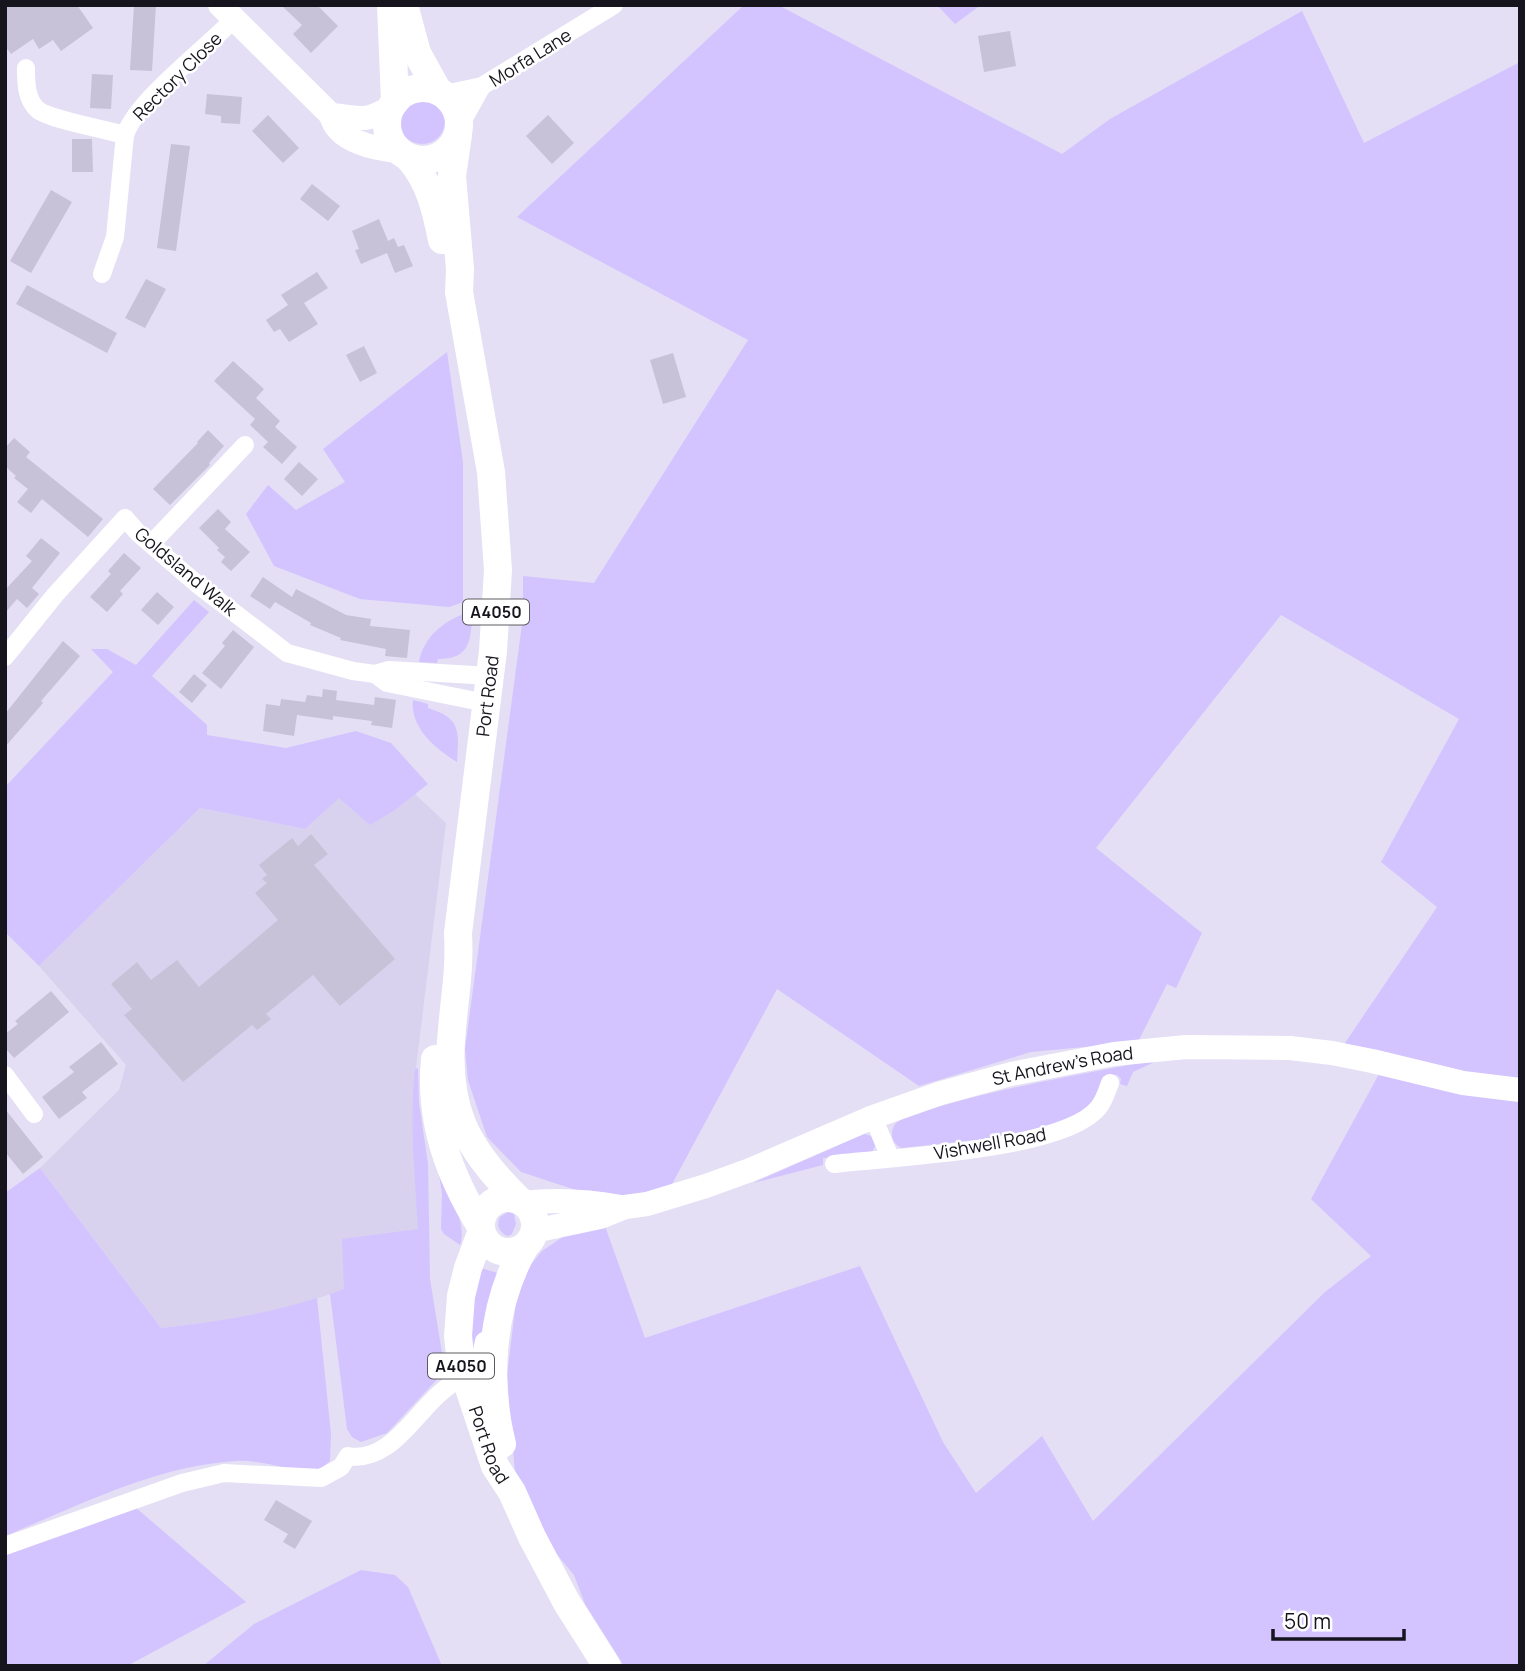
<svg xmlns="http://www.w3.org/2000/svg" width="1525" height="1671" font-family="Manrope,sans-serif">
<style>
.built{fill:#d9d2ef}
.green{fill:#d3c3ff}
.building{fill:#c7c2d8}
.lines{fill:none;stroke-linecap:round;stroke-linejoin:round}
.street{stroke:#fff;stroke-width:18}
.secondary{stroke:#fff;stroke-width:24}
.primary{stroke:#fff;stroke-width:28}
.labels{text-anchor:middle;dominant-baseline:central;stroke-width:5;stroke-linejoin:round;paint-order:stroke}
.shield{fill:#fff;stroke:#5c5a60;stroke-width:2}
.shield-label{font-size:16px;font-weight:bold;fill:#16141c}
.street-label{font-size:18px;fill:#16141c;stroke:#fff}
</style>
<rect width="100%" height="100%" fill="#e4dff5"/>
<polygon class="built" points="415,794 446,823 414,1084 414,1166 419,1229 344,1290 286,1308 215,1322 161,1328 40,1168 119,1090 126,1065 39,966 200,808 305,829 339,797 395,810"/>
<g class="green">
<polygon points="744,5 778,5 1062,154 1110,119 1302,11 1364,143 1520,62 1520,1082 1473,1075 1343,1046 1437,907 1381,862 1459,719 1281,615 1096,848 1202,933 1176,988 1167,984 1138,1042 1031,1052 919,1086 777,989 671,1186 632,1199 585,1193 521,1172 487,1137 468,1080 465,1049 523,617 523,576 594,583 748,340 517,217"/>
<polygon points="937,5 981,5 955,24"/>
<circle cx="422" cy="121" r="23"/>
<polygon points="447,352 463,462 463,602 449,607 360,599 274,566 246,514 268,485 296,510 345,482 323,449"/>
<polygon points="194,600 209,612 152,676 207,725 207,735 286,748 356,731 391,743 428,784 395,810 370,825 339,798 305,829 200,808 39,966 5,932 5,787 113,672 91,649 107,649 136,665"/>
<path d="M 473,611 C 470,639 472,659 438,659 L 437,663 L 419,662 C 424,635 447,618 473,611 Z"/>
<path d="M 413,700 L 428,704 L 428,708 C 461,718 459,731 457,762 C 436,749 410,728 413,700 Z"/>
<path d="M 1161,1059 L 1133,1072 L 1127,1086 L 1120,1084 L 1121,1079 L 1117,1075 L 1107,1076 L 1086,1111 L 1023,1135 L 901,1148 C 892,1143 889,1134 895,1124 C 907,1113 929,1110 945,1105 C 1015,1085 1088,1073 1161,1059 Z"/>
<path d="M 418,1068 L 419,1103 L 428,1164 L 430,1279 L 442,1353 L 442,1374 L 387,1433 L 361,1442 L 352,1437 L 347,1429 L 330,1294 L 344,1289 L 342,1239 L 418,1229 C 415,1176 409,1122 415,1069 Z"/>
<polygon points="1379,1074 1520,1101 1520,1666 624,1666 585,1604 574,1575 555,1552 515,1473 507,1376 516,1301 528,1268 542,1251 573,1230 605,1226 645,1338 860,1266 943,1442 976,1493 1042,1436 1093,1521 1325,1292 1371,1256 1311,1199"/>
<polygon points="864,1134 871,1136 875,1146 872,1152 866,1155 823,1158 823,1165 753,1183"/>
<path d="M 437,1161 C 445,1180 469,1227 460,1245 L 444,1234 L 441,1229 L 442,1194 Z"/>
<path d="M 40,1168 L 161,1328 C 215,1322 266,1314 317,1298 L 331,1434 L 330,1461 L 320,1470 C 291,1473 263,1459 235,1461 C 155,1466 78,1506 5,1536 L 5,1193 Z"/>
<path d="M 508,1212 L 514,1214 L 516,1224 L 512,1234 L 508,1236 C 499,1233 496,1224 500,1217 Z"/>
<polygon points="481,1268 501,1274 487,1312 475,1357 467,1331"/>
<polygon points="135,1507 246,1602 127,1666 5,1666 5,1553"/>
<polygon points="361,1570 395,1575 408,1587 442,1666 203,1666 254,1624"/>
</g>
<g class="building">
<polygon points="5,5 77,5 93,28 61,51 53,40 39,49 33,39 11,54 5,46"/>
<polygon points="134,5 156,5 152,71 130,70"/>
<polygon points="281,5 317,5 338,26 311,53 293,34 302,25"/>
<polygon points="1010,31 1016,66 984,72 978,36"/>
<polygon points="92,74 113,75 111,109 90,108"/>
<polygon points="207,94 242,97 240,124 221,123 221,116 205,114"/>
<polygon points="268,115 299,148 283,163 252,131"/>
<polygon points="548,115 574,143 552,164 526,136"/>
<polygon points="72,139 92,139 93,172 72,172"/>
<polygon points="171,144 190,146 176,251 157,248"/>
<polygon points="312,184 340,206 328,221 300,199"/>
<polygon points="51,190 72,202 31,273 10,261"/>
<polygon points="379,219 388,241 394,238 398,247 404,245 413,266 395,273 387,253 361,264 355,250 359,249 352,231"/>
<polygon points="317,272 328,288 304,303 318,324 289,342 280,329 274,332 266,320 288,305 281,295"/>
<polygon points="146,279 166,289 145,328 125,318"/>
<polygon points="27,285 117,333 107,353 16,304"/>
<polygon points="364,346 377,373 360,382 346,355"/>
<polygon points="673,353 686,397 663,404 650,360"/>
<polygon points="233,361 264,389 256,398 280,421 275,427 297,447 282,464 263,447 268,442 250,425 255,419 214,381"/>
<polygon points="208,430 224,446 209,463 210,465 170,505 153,489 198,443 197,442"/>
<polygon points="14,438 30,452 26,457 103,519 88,537 42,499 31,513 17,502 28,489 14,478 16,476 5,466 5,448"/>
<polygon points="299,462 318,479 302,496 284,479"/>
<polygon points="218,509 231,522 225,529 250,552 231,571 221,562 225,557 217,550 219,548 199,528"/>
<polygon points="41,538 60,553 32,588 39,594 27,608 17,599 5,613 5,590 32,561 26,556"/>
<polygon points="124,553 141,568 120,591 123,594 107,612 90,597 111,574 108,571"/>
<polygon points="263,577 292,597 296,589 346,615 371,619 370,626 410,630 407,658 385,656 386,649 340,640 341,638 310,625 311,623 275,602 270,609 250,596"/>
<polygon points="157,592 174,607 158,625 141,610"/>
<polygon points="233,630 254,647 221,689 202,673 225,646 222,643"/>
<polygon points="63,641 80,656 41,701 43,703 5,747 5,714"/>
<polygon points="194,674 207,685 192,703 179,692"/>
<polygon points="323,689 337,691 336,700 374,705 375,697 396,700 392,728 371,725 372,721 333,716 333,720 297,715 294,736 263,731 266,704 280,706 281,699 305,702 307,695 322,697"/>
<polygon points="311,834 328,854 314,865 395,959 340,1006 313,975 266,1014 271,1019 257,1030 252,1025 183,1082 124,1015 132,1009 111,984 137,962 151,980 177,960 199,987 278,920 255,893 267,883 262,879 267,875 259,865 292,838 298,846"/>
<polygon points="51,991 69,1012 14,1058 5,1048 5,1034 18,1024 15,1021"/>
<polygon points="101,1042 118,1064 82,1092 87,1098 59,1119 42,1097 74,1072 69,1067"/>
<polygon points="5,1109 43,1157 23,1174 5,1152"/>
<polygon points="276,1500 312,1521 295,1549 283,1542 288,1534 264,1520"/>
</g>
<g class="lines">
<g class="street">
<path d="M 26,68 C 26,82 26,100 38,110 C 49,119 107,130 125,135"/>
<polyline points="444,94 482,86 614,5"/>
<polyline points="459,127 482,86"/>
<path d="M 102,274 L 115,237 L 125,135 C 137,100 205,49 233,20"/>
<polyline points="151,544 245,445"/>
<polyline points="5,657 55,595 125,518 139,534 197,584 287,653 353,671 375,674 389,670 490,676"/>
<polyline points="375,674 387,683 486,703"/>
<polyline points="5,1075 34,1114"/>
<polyline points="873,1117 890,1157"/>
<path d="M 834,1164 C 890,1157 1065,1151 1099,1107 C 1104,1101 1107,1091 1110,1083"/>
<path d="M 5,1546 L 182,1483 L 224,1473 L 321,1478 L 341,1467 L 348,1456 C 388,1463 413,1417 439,1394 C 451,1383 466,1375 479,1365 L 484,1341"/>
</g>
<g class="secondary">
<path d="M 220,5 L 331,115 C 337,142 376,149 399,151"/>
<path d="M 331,115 C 360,117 363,124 391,107"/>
<path d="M 523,1203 C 556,1199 588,1201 621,1207"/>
<path id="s1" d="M 534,1231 L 600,1217 L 625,1207 L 647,1204 L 706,1186 L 750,1170 L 873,1117 L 941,1093 L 1011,1074 L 1114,1054 L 1186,1047 L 1290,1048 L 1332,1053 L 1372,1061 L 1463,1083 L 1520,1090"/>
</g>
<g class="primary">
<polyline points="391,5 395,102"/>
<polyline points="404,5 417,53 438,91"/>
<circle cx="423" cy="124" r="36"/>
<path d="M 458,135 L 452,176 L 460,269 L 459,292 L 491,472 L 498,570 L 493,651 L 458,933 C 460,969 455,994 452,1029 C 444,1106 465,1148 519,1200"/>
<path d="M 409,158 C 430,182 436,210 442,240"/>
<path d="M 435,1059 C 429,1121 449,1175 481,1227"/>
<circle cx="508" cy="1225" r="27"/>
<path id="s2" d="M 481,1233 L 468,1268 L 461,1296 L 458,1336 L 461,1364 L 495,1466 L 512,1492 L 532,1537 L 567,1603 L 607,1666"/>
<path d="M 502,1444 C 486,1380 491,1306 524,1248"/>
</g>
</g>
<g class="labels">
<g class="shield">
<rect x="463" y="599.5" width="66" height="25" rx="5"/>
<rect x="428" y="1353.5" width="66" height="25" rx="5"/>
</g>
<g class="shield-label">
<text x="496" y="612">A4050</text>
<text x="461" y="1366">A4050</text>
</g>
<g class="street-label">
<text transform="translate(530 57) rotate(-32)">Morfa Lane</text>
<text transform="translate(177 76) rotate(-45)">Rectory Close</text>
<text transform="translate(186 571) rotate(40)">Goldsland Walk</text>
<text transform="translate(487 696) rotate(-83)">Port Road</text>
<text stroke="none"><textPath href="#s1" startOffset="556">St Andrew's Road</textPath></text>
<text transform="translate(990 1143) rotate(-10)">Vishwell Road</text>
<text stroke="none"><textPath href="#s2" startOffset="220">Port Road</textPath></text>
</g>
</g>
<rect width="1525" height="1671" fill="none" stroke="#16141c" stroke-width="14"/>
<path d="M1273 1629v10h131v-10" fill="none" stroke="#16141c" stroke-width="3.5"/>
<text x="1284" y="1629" font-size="21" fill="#16141c" stroke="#ffffff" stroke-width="5" paint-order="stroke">50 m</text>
</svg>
